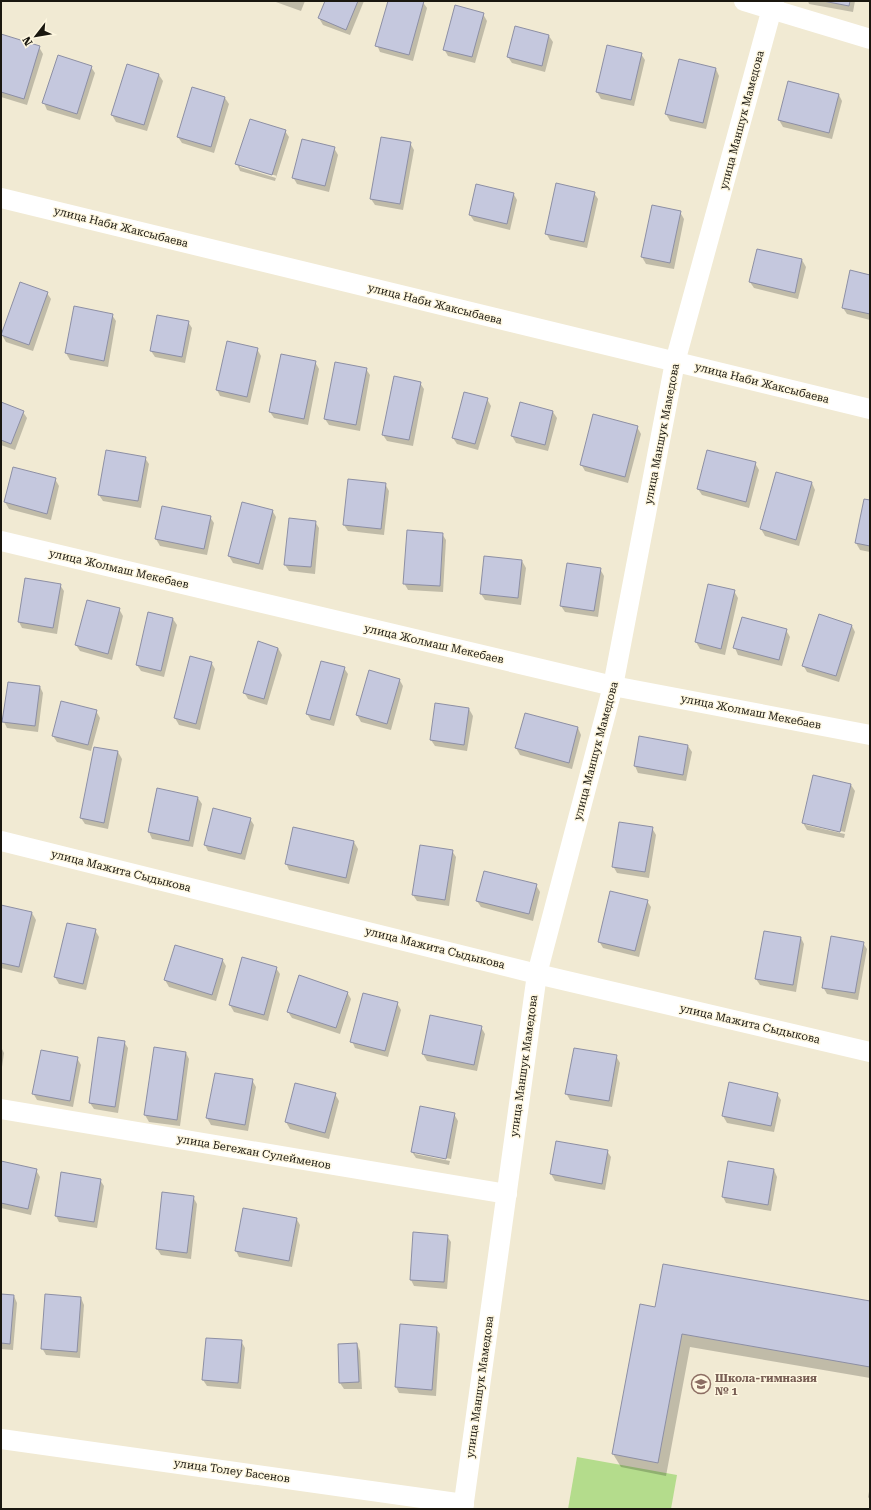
<svg xmlns="http://www.w3.org/2000/svg" width="871" height="1510" font-family="'Roboto Serif',serif">
<style>
.green{fill:#b4dc8c}
.shadow{fill:#0003;fill-rule:evenodd}
.building{fill:#c5c8de;stroke:#8d8fa4}
.lines{fill:none;stroke-linecap:round;stroke-linejoin:round}
.minor{stroke:#fff;stroke-width:20}
.labels{text-anchor:middle;dominant-baseline:central;stroke-width:3;stroke-linejoin:round;paint-order:stroke}
.street-label{font-size:11px;fill:#1a170f;stroke:#fef7e0}
.education-label{font-size:11px;font-weight:bold;fill:#785e54;stroke:#fef7e0;text-anchor:start}
</style>
<rect width="100%" height="100%" fill="#f1ead3"/>
<polygon class="green" points="577,1457 677,1475 671,1509 568,1509"/>
<g class="shadow">
<polygon points="273,1 305,1 301,11"/>
<polygon points="326,1 364,1 350,35 323,25 319,18"/>
<polygon points="389,1 422,1 427,8 413,61 380,52 377,45"/>
<polygon points="808,1 855,1 853,12 809,4"/>
<polygon points="483,14 487,21 475,63 448,56 444,49"/>
<polygon points="516,27 549,36 553,42 545,72 512,63 508,57"/>
<polygon points="1,37 39,47 43,54 27,105 1,97"/>
<polygon points="641,54 645,60 634,106 601,99 597,92"/>
<polygon points="91,67 95,73 80,120 47,110 44,103"/>
<polygon points="716,69 719,76 706,129 670,121 666,114"/>
<polygon points="159,75 163,81 147,131 116,122 112,115"/>
<polygon points="839,95 842,101 832,139 783,127 779,120"/>
<polygon points="225,98 229,104 214,153 182,143 178,137"/>
<path d="M 285,131 L 289,137 L 275,181 L 240,171 L 237,164 ZM 240,165 L 277,176 L 276,178 L 240,167 Z"/>
<polygon points="410,143 414,150 403,210 375,205 371,199"/>
<polygon points="334,148 338,155 329,192 297,184 293,177"/>
<polygon points="513,193 517,200 510,230 474,221 470,215"/>
<polygon points="594,193 598,199 587,248 550,240 546,233"/>
<polygon points="680,212 684,219 674,269 646,264 642,257"/>
<polygon points="758,250 802,260 806,267 798,299 754,288 750,282"/>
<polygon points="870,276 870,320 847,314 843,308"/>
<polygon points="47,293 51,299 33,351 6,342 2,335"/>
<polygon points="75,308 112,315 116,321 108,367 70,360 66,353"/>
<polygon points="188,322 192,328 185,363 155,357 151,351"/>
<polygon points="257,349 261,356 250,403 220,396 217,390"/>
<polygon points="315,362 319,369 308,425 274,418 270,412"/>
<polygon points="366,369 370,375 360,431 329,425 325,419"/>
<polygon points="420,383 424,389 413,446 387,441 383,435"/>
<polygon points="487,399 491,406 478,450 457,444 453,438"/>
<polygon points="1,403 23,412 27,418 15,450 1,445"/>
<polygon points="553,412 557,418 548,451 516,443 512,436"/>
<polygon points="637,427 641,434 628,483 585,471 581,464"/>
<polygon points="145,458 149,464 141,508 103,501 99,495"/>
<polygon points="755,463 759,470 749,508 702,495 698,489"/>
<polygon points="55,479 59,486 51,520 9,509 5,502"/>
<polygon points="812,483 815,490 799,546 765,536 761,529"/>
<polygon points="385,484 389,491 384,535 348,531 344,525"/>
<polygon points="870,501 870,552 860,550 856,543"/>
<polygon points="272,510 276,517 263,570 233,563 229,556"/>
<polygon points="210,517 214,523 207,555 160,546 156,539"/>
<polygon points="315,522 319,528 315,574 289,571 285,565"/>
<polygon points="442,534 446,540 443,592 408,590 404,583"/>
<polygon points="522,561 526,568 521,605 485,600 481,594"/>
<polygon points="600,569 604,576 598,617 565,612 561,606"/>
<polygon points="60,585 64,591 57,634 22,628 19,622"/>
<polygon points="734,591 738,598 725,655 700,649 696,642"/>
<polygon points="119,609 123,616 112,660 80,651 76,645"/>
<polygon points="149,613 173,619 177,625 164,677 141,671 137,665"/>
<polygon points="852,626 855,632 839,682 807,672 803,665"/>
<polygon points="786,630 790,637 782,666 738,655 735,648"/>
<polygon points="278,648 282,655 267,705 248,699 244,692"/>
<polygon points="211,662 215,669 200,730 179,725 175,718"/>
<polygon points="344,668 348,674 334,726 311,720 307,714"/>
<polygon points="399,679 403,686 391,730 361,722 357,715"/>
<polygon points="40,687 43,693 38,732 7,728 4,722"/>
<polygon points="469,709 473,716 467,751 435,746 431,740"/>
<polygon points="96,711 100,718 91,751 57,742 53,736"/>
<polygon points="578,728 581,735 572,769 520,755 516,748"/>
<polygon points="640,737 688,746 692,752 686,781 638,773 635,766"/>
<polygon points="95,748 118,752 122,759 108,829 85,824 81,818"/>
<polygon points="814,776 851,785 855,791 845,832 806,823 806,825 845,834 844,838 807,830 803,823"/>
<polygon points="198,798 202,804 193,847 152,839 149,832"/>
<polygon points="250,819 254,825 245,860 208,851 205,845"/>
<polygon points="294,828 354,842 358,849 349,884 289,870 286,863"/>
<polygon points="652,828 656,835 649,878 617,873 613,866"/>
<polygon points="452,851 456,857 449,906 417,901 413,895"/>
<polygon points="536,885 540,892 533,921 481,907 477,901"/>
<polygon points="647,901 651,907 639,957 603,948 599,941"/>
<polygon points="1,906 32,913 36,920 22,973 1,968"/>
<polygon points="95,930 99,937 86,990 59,984 55,977"/>
<polygon points="801,938 804,944 796,992 760,985 756,979"/>
<polygon points="863,943 867,949 858,1000 827,994 823,987"/>
<polygon points="222,959 226,966 216,1001 169,987 165,980"/>
<polygon points="276,968 280,974 268,1021 234,1012 230,1005"/>
<polygon points="347,992 351,999 340,1034 292,1018 288,1012"/>
<polygon points="397,1003 401,1010 388,1057 355,1048 352,1041"/>
<polygon points="481,1027 485,1034 477,1071 427,1061 423,1054"/>
<polygon points="124,1042 128,1048 118,1113 94,1109 90,1103"/>
<polygon points="1,1047 4,1053 1,1074"/>
<polygon points="186,1053 189,1059 180,1126 149,1122 145,1115"/>
<polygon points="616,1056 620,1063 612,1107 570,1100 566,1093"/>
<polygon points="77,1058 81,1065 73,1107 37,1100 33,1093"/>
<polygon points="252,1080 256,1087 248,1131 211,1125 207,1118"/>
<polygon points="335,1094 339,1101 329,1139 290,1129 286,1122"/>
<polygon points="777,1094 781,1100 774,1132 727,1123 723,1116"/>
<polygon points="454,1114 458,1121 451,1159 415,1152 415,1154 450,1161 449,1165 416,1158 412,1152"/>
<polygon points="557,1142 607,1151 611,1157 605,1190 555,1181 551,1174"/>
<polygon points="1,1162 36,1170 40,1177 31,1215 1,1208"/>
<polygon points="774,1170 777,1177 771,1211 726,1203 723,1197"/>
<polygon points="100,1180 104,1186 97,1228 59,1222 56,1216"/>
<polygon points="193,1197 197,1204 191,1259 161,1255 157,1249"/>
<polygon points="296,1218 300,1225 292,1267 239,1257 236,1251"/>
<polygon points="447,1236 451,1242 447,1289 414,1286 411,1280"/>
<polygon points="1,1295 14,1296 17,1303 13,1350 1,1349"/>
<polygon points="81,1298 84,1305 80,1358 46,1355 42,1348"/>
<polygon points="870,1302 870,1378 690,1347 666,1476 621,1467 613,1454 656,1308"/>
<polygon points="436,1328 440,1334 436,1396 399,1393 396,1387"/>
<polygon points="241,1341 245,1348 241,1389 207,1386 203,1380"/>
<polygon points="357,1344 360,1351 362,1389 344,1389 340,1383"/>
<polygon points="870,1486 870,1500 868,1497"/>
</g>
<g class="building">
<polygon points="325,1 358,1 346,30 318,18"/>
<polygon points="388,1 424,1 409,55 375,46"/>
<polygon points="823,1 850,1 849,6"/>
<polygon points="455,5 484,13 472,57 443,50"/>
<polygon points="515,26 549,35 542,66 507,57"/>
<polygon points="1,34 40,46 24,99 1,92"/>
<polygon points="607,45 642,53 631,100 596,92"/>
<polygon points="58,55 92,66 77,114 42,103"/>
<polygon points="679,59 716,68 703,123 665,114"/>
<polygon points="127,64 159,74 144,125 111,115"/>
<polygon points="788,81 839,94 829,133 778,120"/>
<polygon points="192,87 225,97 211,147 177,137"/>
<polygon points="250,119 286,130 272,175 235,164"/>
<polygon points="381,137 411,142 400,204 370,199"/>
<polygon points="302,139 335,147 325,186 292,178"/>
<polygon points="556,183 595,192 584,242 545,234"/>
<polygon points="476,184 514,193 507,224 469,215"/>
<polygon points="652,205 681,211 670,263 641,257"/>
<polygon points="757,249 802,259 795,293 749,282"/>
<polygon points="850,270 870,275 870,314 842,308"/>
<polygon points="20,282 48,292 29,345 1,335"/>
<polygon points="74,306 113,314 104,361 65,353"/>
<polygon points="157,315 189,321 182,357 150,351"/>
<polygon points="227,341 258,348 247,397 216,390"/>
<polygon points="281,354 316,361 304,419 269,412"/>
<polygon points="335,362 367,368 356,425 324,419"/>
<polygon points="394,376 421,382 409,440 382,435"/>
<polygon points="464,392 488,398 475,444 452,438"/>
<polygon points="1,402 24,411 11,444 1,440"/>
<polygon points="520,402 553,411 545,445 511,436"/>
<polygon points="593,414 638,426 625,477 580,465"/>
<polygon points="106,450 146,457 138,501 98,495"/>
<polygon points="707,450 756,462 746,502 697,489"/>
<polygon points="13,467 56,478 47,514 4,502"/>
<polygon points="776,472 812,482 796,540 760,529"/>
<polygon points="348,479 386,483 381,529 343,525"/>
<polygon points="864,499 870,500 870,546 855,543"/>
<polygon points="242,502 273,510 259,564 228,556"/>
<polygon points="162,506 211,516 204,549 155,539"/>
<polygon points="289,518 316,521 311,567 284,565"/>
<polygon points="407,530 443,533 440,586 403,584"/>
<polygon points="484,556 522,560 518,598 480,594"/>
<polygon points="567,563 601,568 594,611 560,606"/>
<polygon points="25,578 61,584 53,628 18,622"/>
<polygon points="708,584 735,590 721,649 695,642"/>
<polygon points="87,600 120,608 108,654 75,645"/>
<polygon points="148,612 173,618 161,671 136,665"/>
<polygon points="819,614 852,625 836,676 802,666"/>
<polygon points="742,617 787,629 779,660 733,648"/>
<polygon points="258,641 278,648 264,699 243,693"/>
<polygon points="190,656 212,662 196,724 174,718"/>
<polygon points="321,661 345,667 330,720 306,714"/>
<polygon points="369,670 400,679 387,724 356,715"/>
<polygon points="8,682 40,686 35,726 2,722"/>
<polygon points="61,701 97,710 88,745 52,736"/>
<polygon points="435,703 469,708 464,745 430,740"/>
<polygon points="525,713 578,727 569,763 515,748"/>
<polygon points="639,736 688,745 683,775 634,766"/>
<polygon points="94,747 118,751 104,823 80,818"/>
<polygon points="813,775 851,784 840,832 802,823"/>
<polygon points="157,788 198,797 189,841 148,832"/>
<polygon points="213,808 251,818 241,854 204,845"/>
<polygon points="619,822 653,827 645,872 612,867"/>
<polygon points="293,827 354,841 346,878 285,864"/>
<polygon points="420,845 453,850 445,900 412,895"/>
<polygon points="484,871 537,884 529,914 476,901"/>
<polygon points="610,891 648,900 635,951 598,942"/>
<polygon points="1,905 32,912 19,967 1,963"/>
<polygon points="67,923 96,929 83,984 54,977"/>
<polygon points="764,931 801,937 793,985 755,979"/>
<polygon points="831,936 864,942 855,993 822,988"/>
<polygon points="175,945 223,959 212,995 164,980"/>
<polygon points="242,957 277,967 264,1015 229,1005"/>
<polygon points="299,975 348,992 336,1028 287,1012"/>
<polygon points="363,993 398,1002 385,1051 350,1042"/>
<polygon points="430,1015 482,1026 474,1065 422,1054"/>
<polygon points="98,1037 125,1041 115,1107 89,1103"/>
<polygon points="154,1047 186,1052 177,1120 144,1115"/>
<polygon points="574,1048 617,1055 609,1101 565,1094"/>
<polygon points="41,1050 78,1057 70,1101 32,1094"/>
<polygon points="215,1073 253,1079 245,1125 206,1118"/>
<polygon points="729,1082 778,1093 771,1126 722,1116"/>
<polygon points="295,1083 336,1093 325,1133 285,1122"/>
<polygon points="420,1106 455,1113 446,1159 411,1152"/>
<polygon points="556,1141 608,1150 602,1184 550,1174"/>
<polygon points="1,1161 37,1169 28,1209 1,1203"/>
<polygon points="728,1161 774,1169 768,1205 722,1197"/>
<polygon points="61,1172 101,1179 94,1222 55,1216"/>
<polygon points="162,1192 194,1196 187,1253 156,1249"/>
<polygon points="243,1208 297,1218 289,1261 235,1251"/>
<polygon points="413,1232 448,1235 444,1282 410,1280"/>
<polygon points="663,1264 870,1301 870,1367 682,1334 658,1463 612,1454 640,1304 655,1307"/>
<polygon points="1,1294 14,1295 10,1344 1,1343"/>
<polygon points="45,1294 81,1297 77,1352 41,1349"/>
<polygon points="400,1324 437,1327 432,1390 395,1387"/>
<polygon points="206,1338 242,1340 238,1383 202,1380"/>
<polygon points="357,1343 359,1382 339,1383 338,1344"/>
</g>
<g class="lines">
<g class="minor">
<polyline points="744,1 870,39"/>
<polyline points="1,198 870,409"/>
<polyline points="1,541 613,686 870,735"/>
<polyline points="1,841 537,974 870,1052"/>
<polyline points="1,1109 507,1194"/>
<polyline points="1,1439 464,1504"/>
<polyline points="463,1509 537,974 613,686 675,362 774,1"/>
</g>
</g>
<defs>
<g id="school-ring" transform="scale(1)"><circle r="9.5" fill="#fef7e0" stroke="#8d6e63" stroke-width="1.5"/><path d="M0-5L7-2L0 1L-7-2ZM-4 1L0 2.5L4 1V4Q0 6-4 4Z" fill="#8d6e63"/></g>
</defs>
<g fill-rule="evenodd">
<use href="#school-ring" x="701" y="1384"/>
</g>
<g class="labels">
<g class="street-label">
<text transform="translate(742 120) rotate(-75)">улица Маншук Мамедова</text>
<text transform="translate(121 227) rotate(14)">улица Наби Жаксыбаева</text>
<text transform="translate(435 304) rotate(14)">улица Наби Жаксыбаева</text>
<text transform="translate(762 383) rotate(14)">улица Наби Жаксыбаева</text>
<text transform="translate(662 434) rotate(-79)">улица Маншук Мамедова</text>
<text transform="translate(119 569) rotate(13)">улица Жолмаш Мекебаев</text>
<text transform="translate(434 644) rotate(13)">улица Жолмаш Мекебаев</text>
<text transform="translate(751 712) rotate(11)">улица Жолмаш Мекебаев</text>
<text transform="translate(596 751) rotate(-75)">улица Маншук Мамедова</text>
<text transform="translate(121 871) rotate(14)">улица Мажита Сыдыкова</text>
<text transform="translate(435 948) rotate(14)">улица Мажита Сыдыкова</text>
<text transform="translate(750 1024) rotate(13)">улица Мажита Сыдыкова</text>
<text transform="translate(524 1066) rotate(-82)">улица Маншук Мамедова</text>
<text transform="translate(254 1152) rotate(10)">улица Бегежан Сулейменов</text>
<text transform="translate(480 1387) rotate(-82)">улица Маншук Мамедова</text>
<text transform="translate(232 1471) rotate(8)">улица Толеу Басенов</text>
</g>
<g class="education-label">
<text x="715" y="1378">Школа-гимназия<tspan x="715" dy="13">№ 1</tspan></text>
</g>
</g>
<rect width="871" height="1510" fill="none" stroke="#1a170f" stroke-width="4"/>
<g transform="translate(36 36) rotate(239)" stroke="#fef7e0" stroke-width="3" paint-order="stroke">
<path d="M0-3L7 15L0 10L-7 15Z" fill="#1a170f"/>
<text y="-6" font-size="11" font-weight="bold" text-anchor="middle" fill="#1a170f">N</text>
</g>
</svg>
